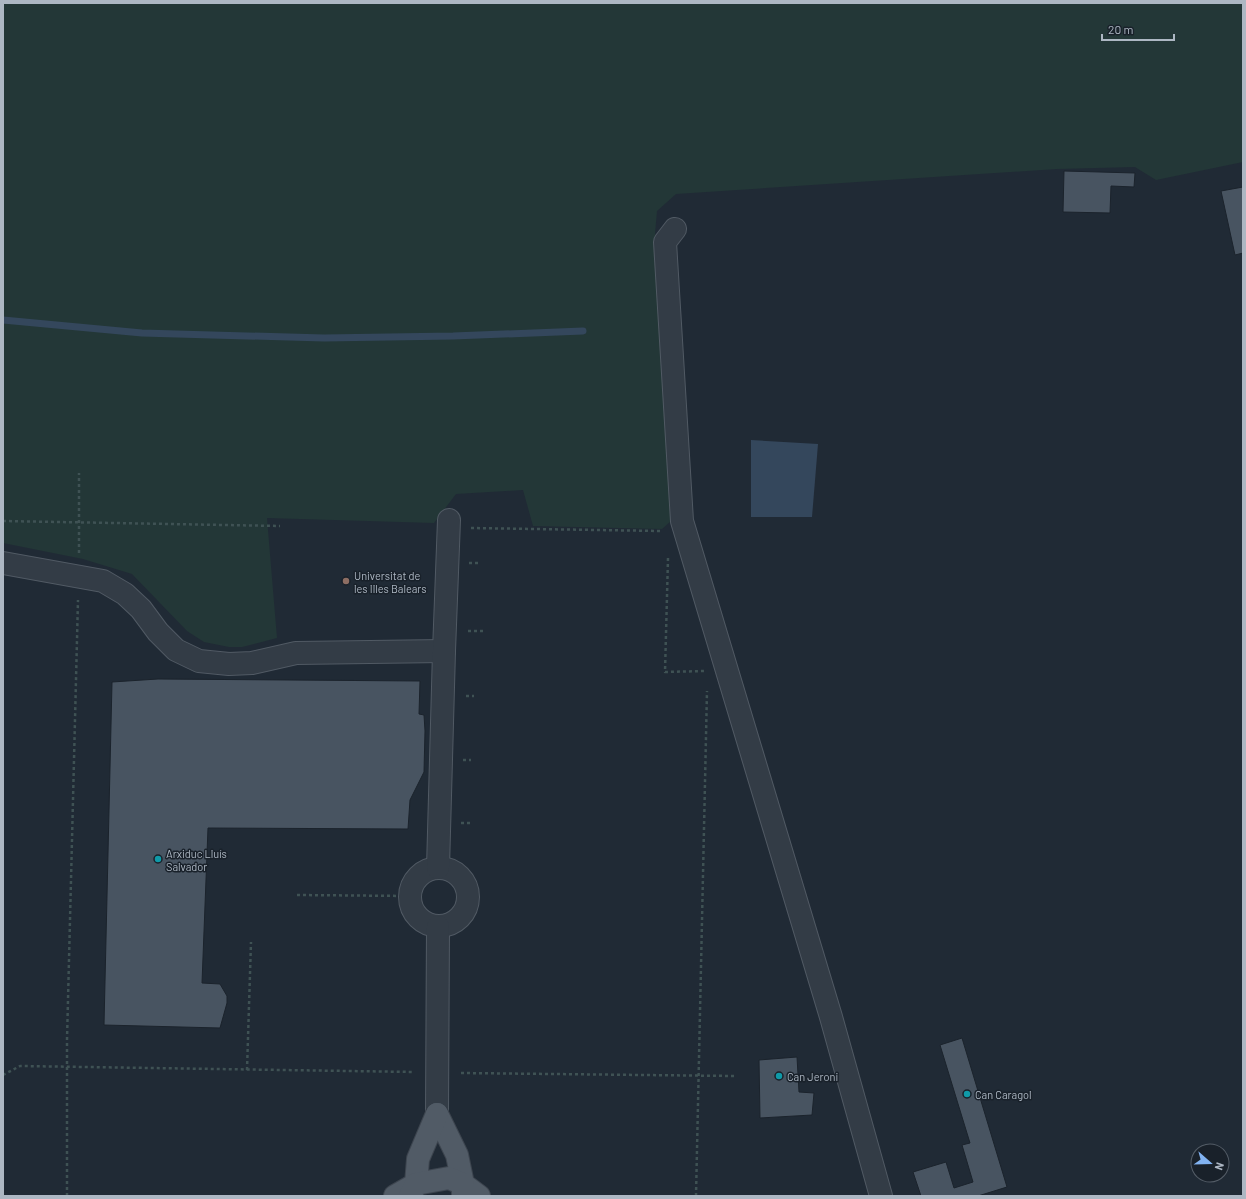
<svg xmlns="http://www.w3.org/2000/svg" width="1246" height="1199" font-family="Barlow,sans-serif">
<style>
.green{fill:#233737}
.water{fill:#34475c}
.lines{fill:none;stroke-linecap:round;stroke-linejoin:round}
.stream{stroke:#34475c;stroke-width:7}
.building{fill:#485461;stroke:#1b232c}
.minor-casing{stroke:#515a64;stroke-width:24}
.primary-casing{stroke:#3d454f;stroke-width:24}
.path{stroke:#3f5254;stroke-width:2.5;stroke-dasharray:3 3;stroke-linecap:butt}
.minor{stroke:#333c46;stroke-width:22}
.primary{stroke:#515b66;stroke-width:22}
.education-dot{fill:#8d6e63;stroke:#19212a;stroke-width:1.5}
.culture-dot{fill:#0f9aa8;stroke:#19212a;stroke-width:1.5}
.labels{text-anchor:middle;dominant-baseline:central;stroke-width:3;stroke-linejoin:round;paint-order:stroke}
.poi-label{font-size:11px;fill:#adb7c3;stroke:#19212a;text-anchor:start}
</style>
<rect width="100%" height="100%" fill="#202a35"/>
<polygon class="green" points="3,3 1243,3 1243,162 1156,180 1135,167 1057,169 676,194 657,211 655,234 671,521 662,529 533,526 523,490 456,494 434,523 267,518 277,638 242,647 229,647 204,642 187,631 132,574 83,559 3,543"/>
<polygon class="water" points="751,440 818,444 812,517 751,517"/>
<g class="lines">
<polyline class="stream" points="3,320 142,333 324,338 453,336 583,331"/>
</g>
<g class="building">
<polygon points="1064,171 1135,173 1134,187 1111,186 1110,213 1063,212"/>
<polygon points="1243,187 1243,253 1235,255 1221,191"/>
<polygon points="158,679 420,681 419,714 424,715 425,731 424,772 410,800 408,829 208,828 202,983 220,984 227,996 227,1003 220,1028 104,1025 112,682"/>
<polygon points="962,1038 1007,1187 978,1196 921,1196 913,1172 946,1162 954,1188 973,1182 962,1145 970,1143 940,1045"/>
<polygon points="797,1057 799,1092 814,1093 812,1115 760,1118 759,1060"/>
</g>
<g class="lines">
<g class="minor-casing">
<g id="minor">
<polyline points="675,229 665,242 682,521 831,1017 881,1196"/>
<polyline points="3,563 103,581 125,594 141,609 158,632 176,650 199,661 229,664 252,663 296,653 444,651"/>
<circle cx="439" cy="897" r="29"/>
<polyline points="438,868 444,651 449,520"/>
<polyline points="437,1114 438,927"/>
</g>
</g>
<g class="primary-casing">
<g id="primary">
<polyline points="437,1114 457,1155 463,1184 479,1196"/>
<polyline points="395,1196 416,1184 418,1159 437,1114"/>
<polyline points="410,1196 416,1184 449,1178 463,1184 463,1195"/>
</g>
</g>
<g class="path">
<polyline points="3,521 280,526"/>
<polyline points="471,528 660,531"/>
<polyline points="79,553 79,473"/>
<polyline points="668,558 665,672 704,671"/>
<polyline points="469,563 479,563"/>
<polyline points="468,631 484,631"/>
<polyline points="466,696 474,696"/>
<polyline points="463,760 471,760"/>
<polyline points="461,823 473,823"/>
<polyline points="297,895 410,896"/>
<polyline points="247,1070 251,942"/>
<polyline points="461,1073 734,1076"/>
<polyline points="3,1075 20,1066 414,1072"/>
<polyline points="67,1196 67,1040 78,600"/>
<polyline points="696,1196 707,691"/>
</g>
<use href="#minor" class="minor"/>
<use href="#primary" class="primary"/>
</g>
<circle class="education-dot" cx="346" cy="581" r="4"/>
<g class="culture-dot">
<circle cx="158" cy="859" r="4"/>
<circle cx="779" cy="1076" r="4"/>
<circle cx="967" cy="1094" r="4"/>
</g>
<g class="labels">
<g class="poi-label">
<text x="354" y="575">Universitat de<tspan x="354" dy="13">les Illes Balears</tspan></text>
<text x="166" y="853">Arxiduc Lluís<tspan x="166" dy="13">Salvador</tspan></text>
<text x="787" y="1076">Can Jeroni</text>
<text x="975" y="1094">Can Caragol</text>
</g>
</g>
<rect width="1246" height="1199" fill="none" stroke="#adb7c3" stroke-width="8"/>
<g transform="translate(1210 1163) rotate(110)"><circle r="19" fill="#19212a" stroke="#545d67"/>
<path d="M0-3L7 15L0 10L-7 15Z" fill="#82b3f2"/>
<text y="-6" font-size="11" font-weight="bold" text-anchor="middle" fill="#adb7c3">N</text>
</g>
<path d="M1102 34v6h72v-6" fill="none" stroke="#adb7c3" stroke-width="2"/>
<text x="1108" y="34" font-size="12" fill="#adb7c3" stroke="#19212a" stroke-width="3" paint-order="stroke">20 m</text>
</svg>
